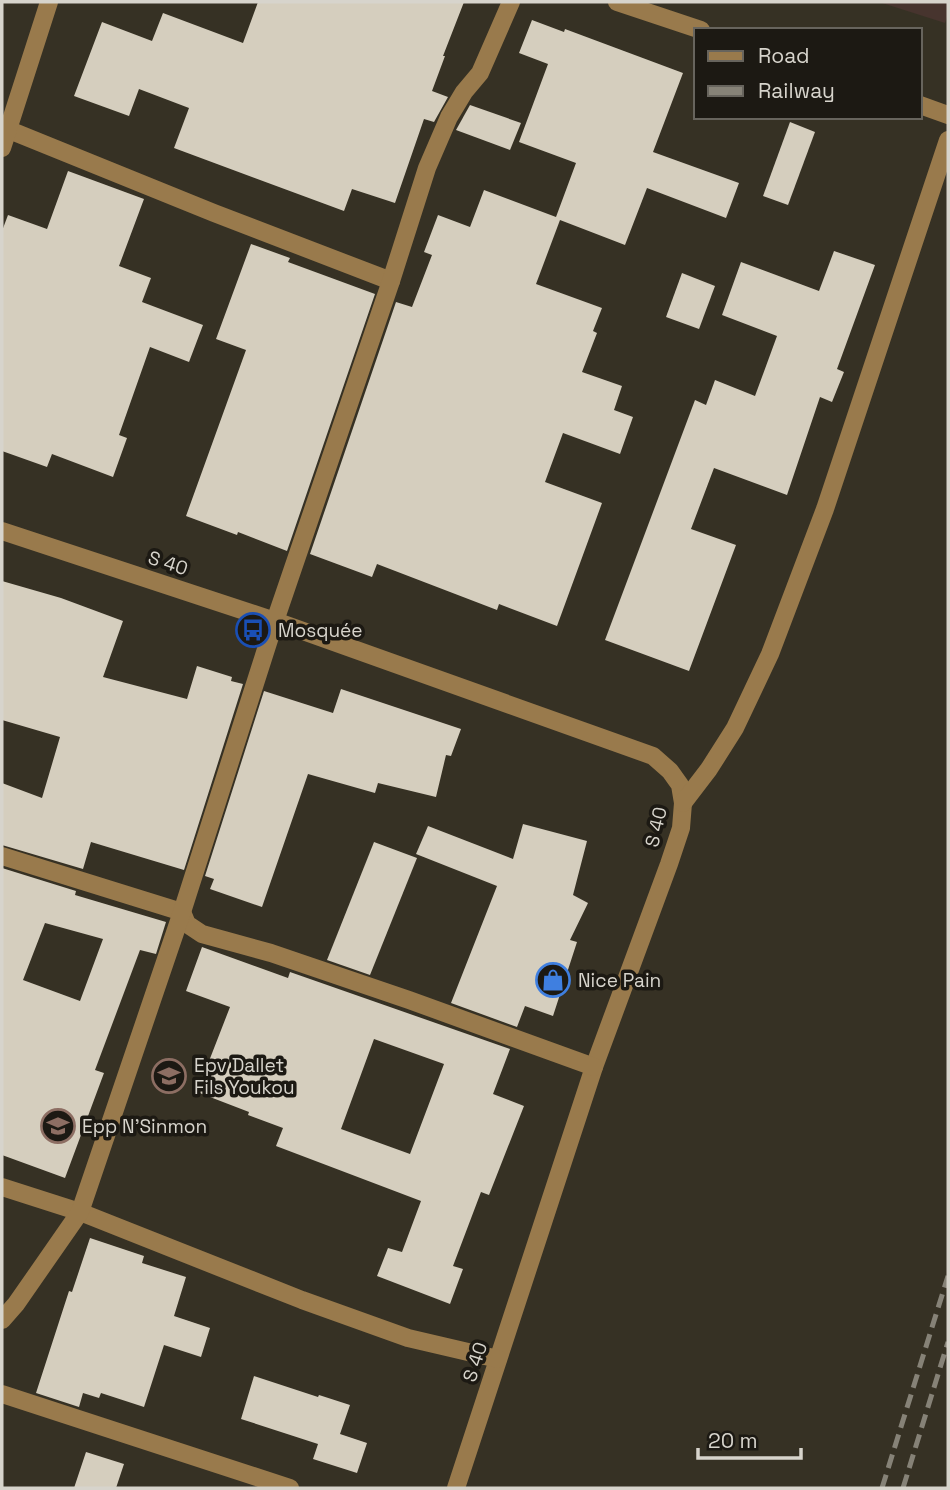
<svg xmlns="http://www.w3.org/2000/svg" width="950" height="1490" font-family="'Space Grotesk',sans-serif">
<style>
.industrial{fill:#47342e}
.building{fill:#d5cebe;fill-rule:evenodd}
.lines{fill:none;stroke-linecap:round;stroke-linejoin:round}
.minor{stroke:#997a4c;stroke-width:18}
.rail{stroke:#868277;stroke-width:5;stroke-dasharray:14 7;stroke-linecap:butt}
.labels{text-anchor:middle;dominant-baseline:central;stroke-width:7;stroke-linejoin:round;paint-order:stroke}
.street-label{font-size:19px;fill:#d7d4cc;stroke:#1c1913}
.poi-label{font-size:19px;fill:#d7d4cc;stroke:#1c1913;text-anchor:start}
</style>
<rect width="100%" height="100%" fill="#363124"/>
<polygon class="industrial" points="879,2 948,2 948,14 945,23"/>
<g class="building">
<polygon points="258,2 464,2 443,56 445,56 432,91 448,97 434,122 424,119 395,203 352,189 344,211 174,148 189,108 139,89 129,116 74,96 102,22 152,41 163,13 243,43"/>
<polygon points="532,20 564,32 565,29 683,73 653,152 739,183 726,218 647,188 625,245 560,220 536,284 602,308 593,331 597,333 582,372 622,386 614,410 633,417 620,454 563,433 545,482 602,503 557,626 499,604 497,610 377,564 372,577 310,554 396,302 412,307 432,255 424,252 438,215 470,227 484,190 556,217 576,163 519,142 548,64 519,53"/>
<polygon points="470,105 521,123 510,150 456,130"/>
<polygon points="790,122 815,132 788,205 763,196"/>
<polygon points="68,171 144,199 119,266 151,278 142,302 203,325 189,362 150,347 119,435 127,438 113,477 52,454 47,467 2,451 2,231 8,215 47,229"/>
<polygon points="251,244 290,258 288,262 375,294 287,551 238,532 237,535 186,516 246,350 216,339"/>
<polygon points="834,251 875,265 837,369 844,372 832,402 820,397 787,495 714,468 691,529 736,545 689,671 605,640 695,400 706,405 715,380 755,396 777,336 722,315 741,262 819,291"/>
<polygon points="682,273 715,286 699,329 666,317"/>
<polygon points="2,581 61,598 123,621 103,677 187,699 197,666 232,677 231,681 243,684 184,870 91,842 83,869 2,845 2,783 42,798 60,737 2,720"/>
<polygon points="341,689 461,729 451,756 446,755 436,797 378,783 375,793 308,774 262,907 210,889 214,879 205,876 264,691 333,713"/>
<polygon points="523,824 587,841 573,895 588,903 570,940 577,942 553,1016 525,1006 517,1027 451,1003 497,886 416,854 428,826 513,859"/>
<polygon points="374,842 417,858 370,975 327,960"/>
<path d="M 2,868 L 76,891 L 75,895 L 166,922 L 156,954 L 140,950 L 95,1070 L 104,1073 L 65,1178 L 2,1155 ZM 45,923 L 103,939 L 80,1001 L 23,980 Z"/>
<path d="M 202,947 L 288,978 L 290,972 L 510,1049 L 493,1094 L 524,1106 L 489,1195 L 481,1192 L 453,1266 L 463,1269 L 450,1304 L 377,1276 L 388,1248 L 402,1252 L 421,1201 L 276,1146 L 283,1128 L 248,1115 L 249,1112 L 197,1092 L 230,1007 L 186,991 ZM 374,1039 L 444,1064 L 410,1154 L 341,1129 Z"/>
<polygon points="90,1238 144,1256 142,1263 186,1277 174,1316 210,1328 201,1357 164,1345 144,1407 101,1393 99,1398 83,1393 79,1407 36,1393 69,1291 72,1292"/>
<polygon points="254,1376 318,1397 319,1395 350,1405 340,1434 367,1443 357,1473 313,1459 318,1444 241,1419"/>
<polygon points="86,1452 124,1464 116,1488 74,1488"/>
</g>
<g class="lines">
<g class="minor">
<polyline points="617,2 701,30"/>
<polyline points="920,105 948,115"/>
<polyline points="2,127 214,213 391,281"/>
<polyline points="2,148 49,2"/>
<polyline points="2,531 275,621 653,756 670,771 680,785 683,803 681,828 669,864 594,1067 456,1488"/>
<polyline points="683,803 709,769 735,728 770,654 825,509 948,140"/>
<polyline points="2,856 182,912 187,924 202,934 271,953 409,1000 594,1067"/>
<polyline points="2,1187 80,1212 302,1300 408,1338 498,1359"/>
<polyline points="2,1320 16,1304 80,1212 182,912 275,621 391,281 427,168 449,117 464,92 480,73 511,2"/>
<polyline points="2,1394 290,1488"/>
</g>
<g class="rail">
<polyline points="882,1488 948,1276"/>
<polyline points="903,1488 948,1342"/>
</g>
</g>
<defs>
<g id="bus-ring" transform="scale(1.75)"><circle r="9.5" fill="#1c1913" stroke="#1a4fb4" stroke-width="1.5"/><path d="M-5-6H5V4H4V6H2V4H-2V6H-4V4H-5ZM-3.5-4V0h7V-4ZM-3.5 1.2v1.5H-2V1.2ZM2 1.2v1.5H3.5V1.2Z" fill="#1a4fb4"/></g>
<g id="shop-ring" transform="scale(1.75)"><circle r="9.5" fill="#1c1913" stroke="#3f7fe0" stroke-width="1.5"/><path d="M-5-2.5h2.3a2.7 3.5 0 0 1 5.4 0H5L5.5 6h-11ZM-1.5-2.5h3a1.5 2.3 0 0 0-3 0Z" fill="#3f7fe0"/></g>
<g id="school-ring" transform="scale(1.75)"><circle r="9.5" fill="#1c1913" stroke="#8d6e63" stroke-width="1.5"/><path d="M0-5L7-2L0 1L-7-2ZM-4 1L0 2.5L4 1V4Q0 6-4 4Z" fill="#8d6e63"/></g>
</defs>
<g fill-rule="evenodd">
<use href="#bus-ring" x="253" y="630"/>
<use href="#shop-ring" x="553" y="980"/>
<use href="#school-ring" x="169" y="1076"/>
<use href="#school-ring" x="58" y="1126"/>
</g>
<g class="labels">
<g class="street-label">
<text transform="translate(168 563) rotate(18)">S 40</text>
<text transform="translate(656 827) rotate(-77)">S 40</text>
<text transform="translate(475 1362) rotate(-72)">S 40</text>
</g>
<g class="poi-label">
<text x="278" y="630">Mosquée</text>
<text x="578" y="980">Nice Pain</text>
<text x="194" y="1065">Epv Dallet<tspan x="194" dy="22">Fils Youkou</tspan></text>
<text x="82" y="1126">Epp N'Sinmon</text>
</g>
</g>
<rect width="950" height="1490" fill="none" stroke="#d7d4cc" stroke-width="7"/>
<rect x="694" y="28" width="228" height="91" fill="#1c1913" stroke="#67645d" stroke-width="2"/>
<rect x="708" y="51" width="35" height="10" fill="#997a4c" stroke="#67645d" stroke-width="2"/>
<text x="758" y="63" font-size="21" fill="#d7d4cc">Road</text>
<rect x="708" y="86" width="35" height="10" fill="#868277" stroke="#67645d" stroke-width="2"/>
<text x="758" y="98" font-size="21" fill="#d7d4cc">Railway</text>
<path d="M698 1448v10h103v-10" fill="none" stroke="#d7d4cc" stroke-width="3.5"/>
<text x="708" y="1448" font-size="21" fill="#d7d4cc" stroke="#1c1913" stroke-width="5" paint-order="stroke">20 m</text>
</svg>
